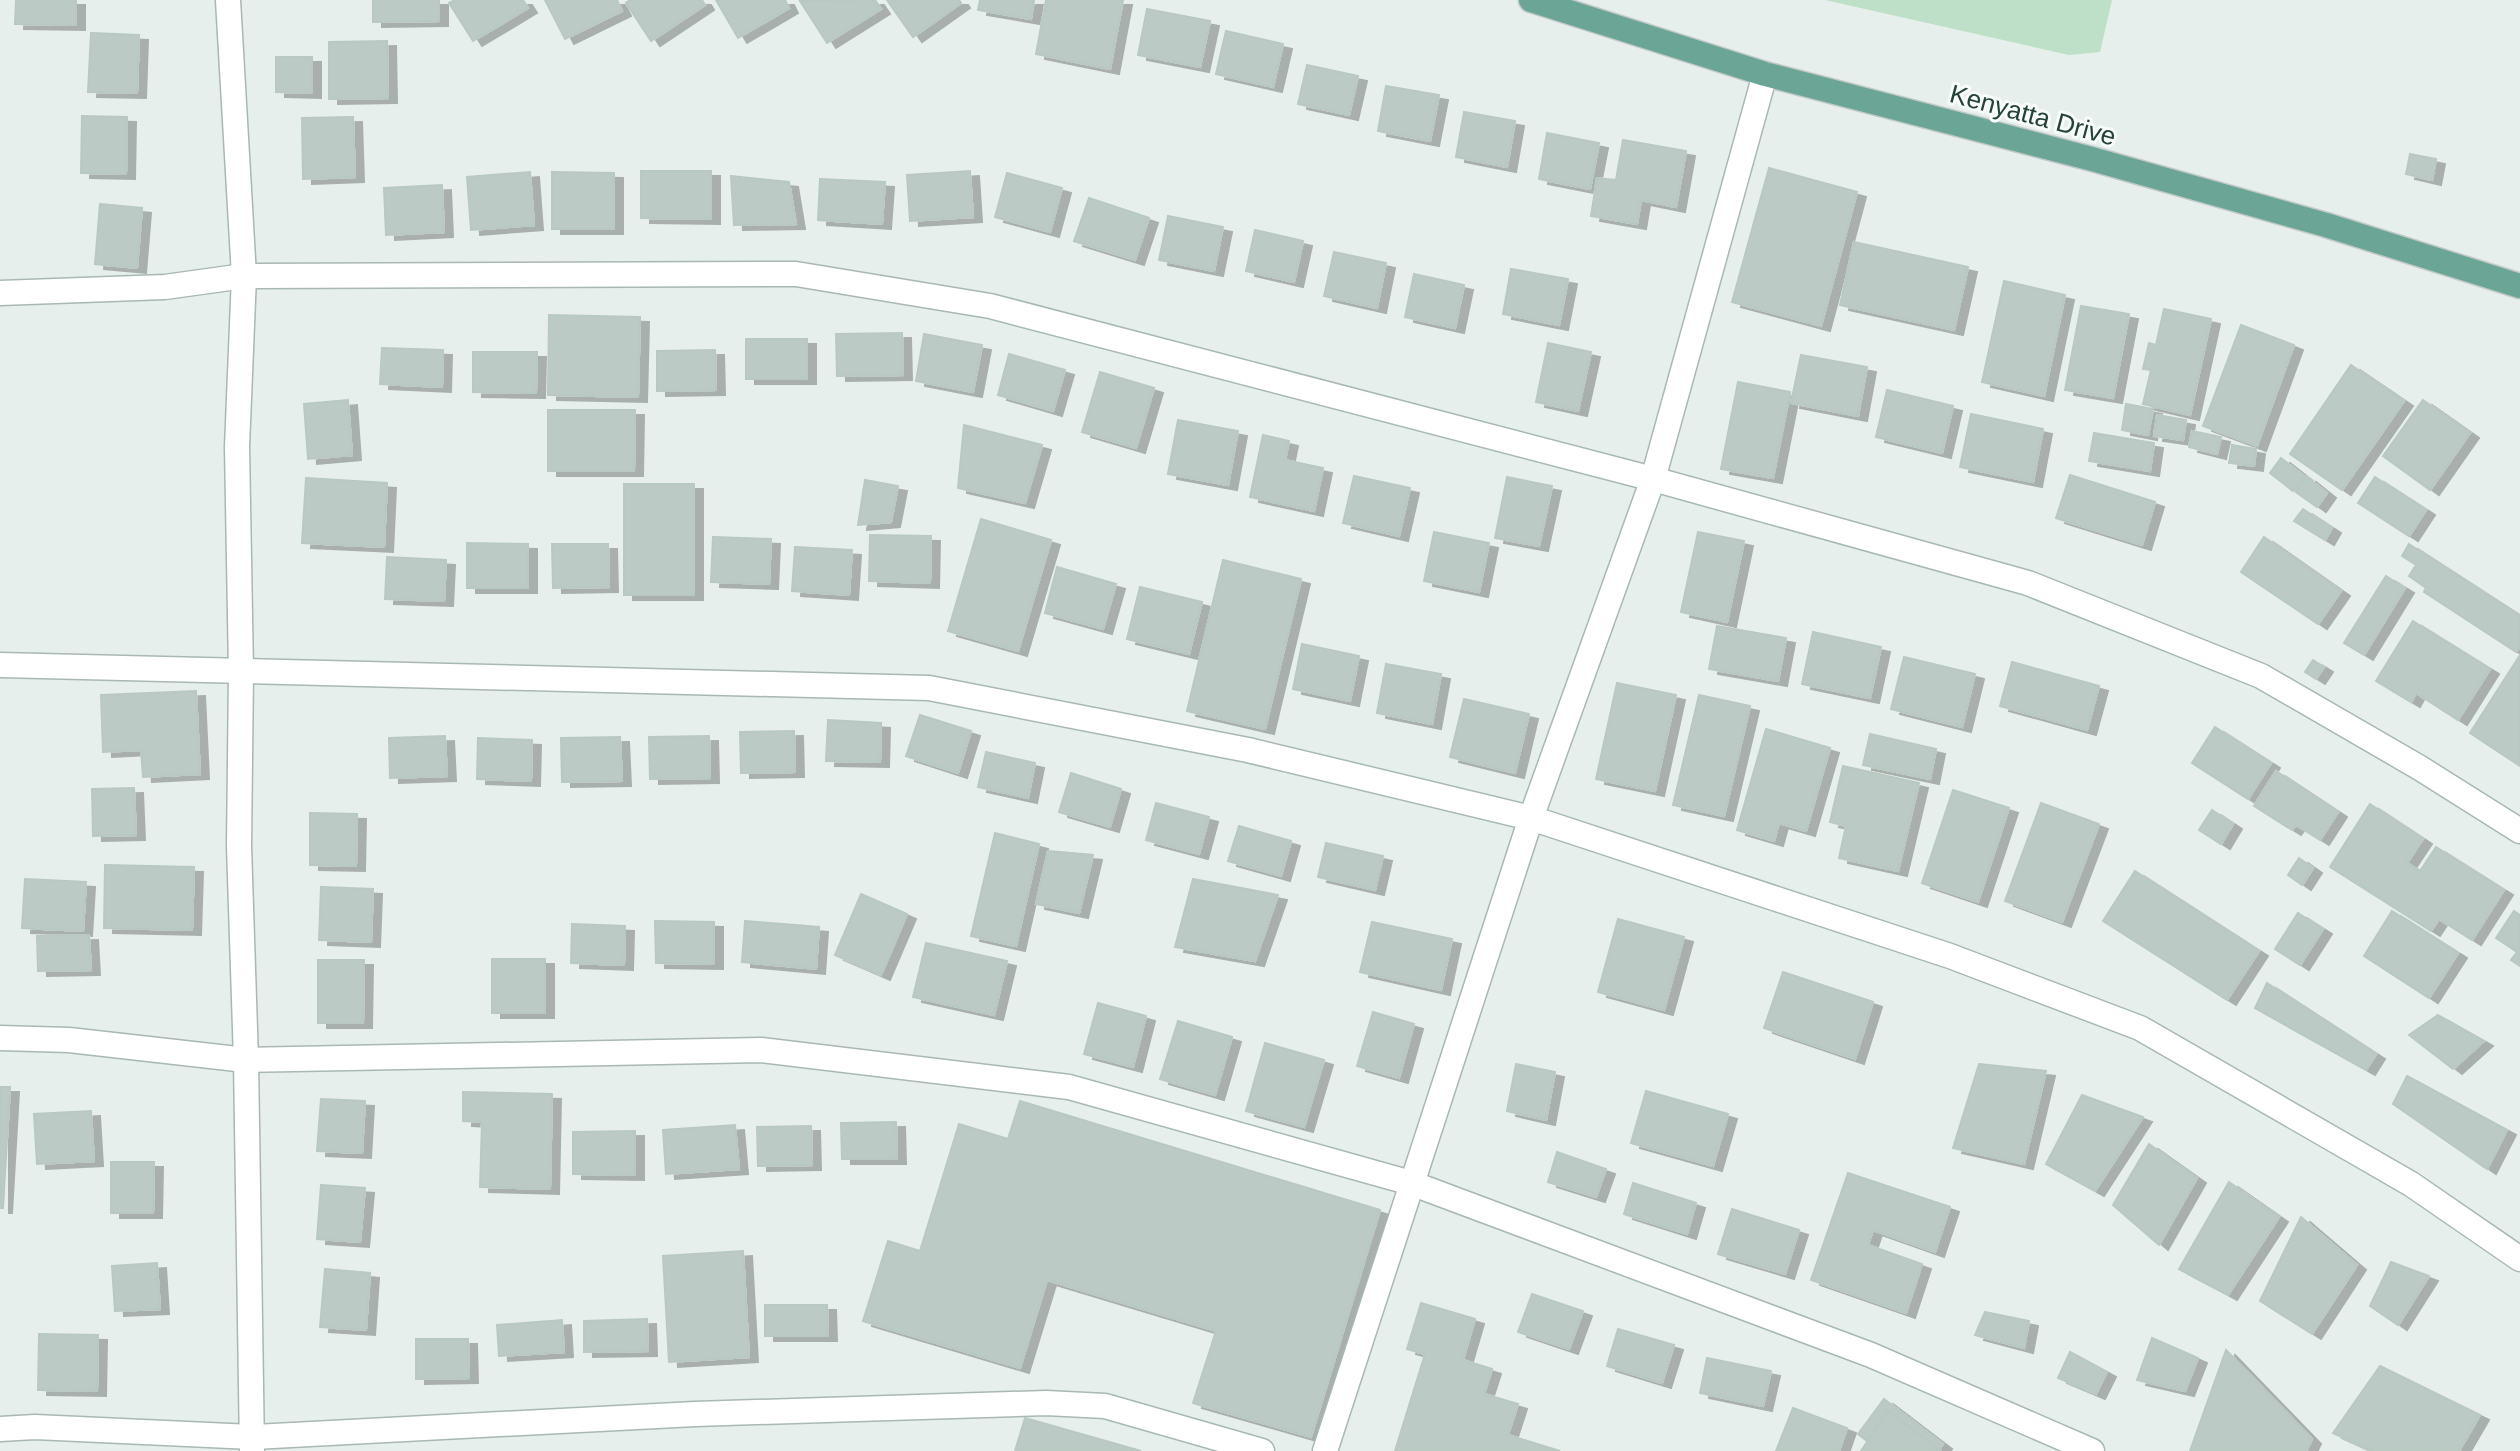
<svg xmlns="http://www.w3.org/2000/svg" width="2520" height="1451" font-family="Helvetica,sans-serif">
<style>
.green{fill:#bfe0c8}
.building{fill:#bbcac4;stroke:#b8c9c2;stroke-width:2;filter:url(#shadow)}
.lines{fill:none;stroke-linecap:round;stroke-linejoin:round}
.minor-casing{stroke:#a8b8b2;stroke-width:27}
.major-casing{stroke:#c2cac8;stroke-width:27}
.minor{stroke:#fff;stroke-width:24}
.major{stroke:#6aa596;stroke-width:24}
.labels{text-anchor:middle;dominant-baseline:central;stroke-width:6;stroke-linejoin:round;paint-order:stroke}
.street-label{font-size:26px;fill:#24423a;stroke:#f7fbf9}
</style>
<defs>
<filter id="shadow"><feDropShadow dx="9" dy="5" stdDeviation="0" flood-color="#0004"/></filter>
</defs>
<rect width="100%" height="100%" fill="#e6efeb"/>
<polygon class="green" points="1825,0 2112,0 2100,52 2069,55"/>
<g class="building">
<polygon points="16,0 76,0 76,25 15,24"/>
<polygon points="373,0 439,0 439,21 373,22"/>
<polygon points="455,0 523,0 528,8 473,41 449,3"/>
<polygon points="545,0 617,0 622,11 565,39"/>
<polygon points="630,0 702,0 705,5 651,41 626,3"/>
<polygon points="716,0 785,0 789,8 738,38"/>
<polygon points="875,0 881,9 827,43 800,1"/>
<polygon points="887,0 959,0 961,3 913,37"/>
<polygon points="980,0 1034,0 1031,19 978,10"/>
<polygon points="1046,0 1123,0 1110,69 1036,54"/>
<polygon points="1147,9 1210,21 1200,67 1138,55"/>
<polygon points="1226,31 1283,44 1273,87 1216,74"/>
<polygon points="91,33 139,35 137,93 88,92"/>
<polygon points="387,41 388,98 329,99 329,42"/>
<polygon points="276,57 312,57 312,93 276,92"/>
<polygon points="1307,65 1358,76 1349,115 1298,104"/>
<polygon points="1386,86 1439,95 1430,141 1378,131"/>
<polygon points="1464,112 1515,121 1507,167 1456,157"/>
<polygon points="82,116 127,117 126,174 81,173"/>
<polygon points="353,117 355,177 303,179 302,118"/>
<polygon points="1547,133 1599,143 1590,189 1539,179"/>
<polygon points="1623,140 1686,151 1676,207 1641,200 1637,224 1591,216 1597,178 1616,180"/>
<polygon points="2410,154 2436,159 2432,180 2406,174"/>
<polygon points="1769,168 1857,192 1821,326 1732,302"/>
<polygon points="641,171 711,171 711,219 641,218"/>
<polygon points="970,171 973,217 910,221 907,175"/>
<polygon points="530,172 534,225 471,230 467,177"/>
<polygon points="552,172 614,173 614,229 552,229"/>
<polygon points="1007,173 1062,188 1050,232 995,217"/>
<polygon points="731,176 789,182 796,224 734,225"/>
<polygon points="820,179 885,182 882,224 818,220"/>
<polygon points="442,185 444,232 386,235 384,188"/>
<polygon points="1089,198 1149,218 1135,260 1074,241"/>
<polygon points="100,204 142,208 137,268 95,264"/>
<polygon points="1168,216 1223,227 1214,271 1159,260"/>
<polygon points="1255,230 1303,241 1294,282 1246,271"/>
<polygon points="1854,242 1968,267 1954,330 1840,305"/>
<polygon points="1334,252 1386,263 1377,308 1324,296"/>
<polygon points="1511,269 1568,279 1559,325 1503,314"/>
<polygon points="1414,274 1464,285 1455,328 1405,317"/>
<polygon points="2004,281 2065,295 2044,396 1982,382"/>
<polygon points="2081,306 2129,314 2113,398 2065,390"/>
<polygon points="2164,309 2211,319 2190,415 2143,404 2151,370 2143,369 2149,343 2156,345"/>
<polygon points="549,315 640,317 638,397 548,395"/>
<polygon points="2241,325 2294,345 2257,446 2203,426"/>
<polygon points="902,333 903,375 837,376 836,334"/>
<polygon points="924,334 982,345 973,392 916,381"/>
<rect x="746" y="339" width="61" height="40"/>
<polygon points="1548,343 1591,352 1578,411 1536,402"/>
<polygon points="382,348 443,350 442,387 380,384"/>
<polygon points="715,350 716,390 657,391 657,351"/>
<polygon points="473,352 537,352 536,393 473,392"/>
<polygon points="1009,354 1065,370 1053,411 998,395"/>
<polygon points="1801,355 1867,367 1858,416 1791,403"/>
<polygon points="2351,365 2404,401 2342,490 2290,454"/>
<polygon points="1100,372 1154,388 1136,448 1082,432"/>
<polygon points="1738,382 1790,392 1773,478 1721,469"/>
<polygon points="1887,390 1953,406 1942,453 1876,437"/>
<polygon points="348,400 352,455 308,459 304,404"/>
<polygon points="2423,400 2470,433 2430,490 2383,456"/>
<polygon points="2126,404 2153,409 2148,435 2122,430"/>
<polygon points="548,410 635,410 634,471 548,471"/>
<polygon points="1971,414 2043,429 2033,482 1960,467"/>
<polygon points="2157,415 2186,420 2183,440 2154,436"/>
<polygon points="1178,420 1238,431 1228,485 1168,474"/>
<polygon points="964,425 1042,445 1025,503 958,488"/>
<polygon points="2192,431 2221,437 2217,454 2189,447"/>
<polygon points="2094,433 2154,443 2150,471 2089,461"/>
<polygon points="1263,435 1289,441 1285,460 1323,468 1314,511 1250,497"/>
<polygon points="2232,445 2256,449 2254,466 2229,463"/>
<polygon points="2281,458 2304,476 2293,491 2270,473"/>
<polygon points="2070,475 2155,502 2142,545 2056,518"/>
<polygon points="1354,476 1410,488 1399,536 1343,523"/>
<polygon points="1507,477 1552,486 1539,546 1495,538"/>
<polygon points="2307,477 2327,493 2317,507 2296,492"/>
<polygon points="2375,477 2426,510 2409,536 2358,503"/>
<polygon points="306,478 387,483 384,547 302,543"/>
<polygon points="865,480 898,486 891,522 858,525"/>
<rect x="624" y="484" width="70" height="111"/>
<polygon points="2303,509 2332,528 2325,540 2294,521"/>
<polygon points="981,519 1051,540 1018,651 948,631"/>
<polygon points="1434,532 1489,543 1479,592 1424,581"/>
<polygon points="1698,532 1744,541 1727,622 1681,612"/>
<polygon points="870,535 931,536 930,583 869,581"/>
<polygon points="713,537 771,539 769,584 711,582"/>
<polygon points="2264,537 2341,591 2318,624 2241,572"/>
<polygon points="467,543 528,544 528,588 467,588"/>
<polygon points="552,544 608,544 609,587 553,588"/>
<polygon points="2409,544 2520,616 2520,647 2516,652 2424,592 2426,588 2409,576 2416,565 2402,556"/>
<polygon points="795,547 852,550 849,595 792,591"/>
<polygon points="387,557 446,560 444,601 385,599"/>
<polygon points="1223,560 1301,579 1265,729 1187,711"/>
<polygon points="1057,567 1116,584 1103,629 1045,613"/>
<polygon points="2386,576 2405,588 2364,655 2344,643"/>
<polygon points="1140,587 1202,602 1189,654 1127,639"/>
<polygon points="2413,621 2490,669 2458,720 2416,693 2411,702 2376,681"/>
<polygon points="1717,626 1786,638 1778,681 1709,669"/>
<polygon points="1813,632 1881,647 1870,698 1802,684"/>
<polygon points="1302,644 1359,656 1350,701 1293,689"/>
<polygon points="2520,655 2520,766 2470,733"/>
<polygon points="1904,657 1975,674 1962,727 1891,709"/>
<polygon points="2313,660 2324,667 2316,679 2305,672"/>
<polygon points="2012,662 2099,686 2087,730 2000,706"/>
<polygon points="1386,664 1441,674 1432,724 1377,713"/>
<polygon points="1617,683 1676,695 1655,791 1596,779"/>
<polygon points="196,691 200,774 143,777 141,750 103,752 101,695"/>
<polygon points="1699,695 1750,706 1724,816 1673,805"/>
<polygon points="1464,699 1529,714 1515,773 1450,757"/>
<polygon points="920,715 971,731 958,773 906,756"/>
<polygon points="828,720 881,723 880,762 826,761"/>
<polygon points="2215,727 2271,763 2248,799 2192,763"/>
<polygon points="1766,729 1830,748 1806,831 1779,823 1774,841 1737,830"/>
<polygon points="794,731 795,772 741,773 740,732"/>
<polygon points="1870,734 1936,749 1930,779 1863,765"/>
<polygon points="445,736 447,776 390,778 389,738"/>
<polygon points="709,736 710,778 650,779 649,737"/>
<polygon points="620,737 622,781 562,782 561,738"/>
<polygon points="478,738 532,740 531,781 477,779"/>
<polygon points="986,752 1035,763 1028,798 978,787"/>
<polygon points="1843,766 1919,783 1898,871 1839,858 1846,826 1830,822"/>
<polygon points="2276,771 2338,812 2320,840 2296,825 2292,830 2254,806"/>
<polygon points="1071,773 1121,789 1110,827 1059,812"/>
<polygon points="134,788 136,835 93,836 92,789"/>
<polygon points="1953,790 2009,808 1978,902 1922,883"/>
<polygon points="1156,803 1209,817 1199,854 1146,840"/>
<polygon points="2041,803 2099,824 2062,922 2005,901"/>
<polygon points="2370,804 2423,839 2407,863 2420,871 2436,847 2504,890 2472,940 2439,919 2431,931 2330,867"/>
<polygon points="2212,810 2233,824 2221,844 2199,830"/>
<polygon points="310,813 357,814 356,866 310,865"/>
<polygon points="1239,826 1291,841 1281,876 1228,861"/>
<polygon points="995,833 1039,844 1016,946 971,936"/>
<polygon points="1326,843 1383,856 1375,890 1318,877"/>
<polygon points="1048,851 1093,855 1079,913 1036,904"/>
<polygon points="2299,858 2313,868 2302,885 2288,875"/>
<polygon points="105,865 194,867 192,930 104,928"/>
<polygon points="2135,871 2259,951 2227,1000 2103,921"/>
<polygon points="25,879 86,882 83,931 22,928"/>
<polygon points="1193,879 1278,895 1255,961 1175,947"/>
<polygon points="321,887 373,889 371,942 319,940"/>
<polygon points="861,894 907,914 881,975 835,955"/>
<polygon points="2392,911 2458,953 2429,998 2364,956"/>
<polygon points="2514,911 2520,915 2520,966 2511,960 2517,952 2496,938"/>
<polygon points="2298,913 2323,929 2300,965 2275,949"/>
<polygon points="1618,919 1684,937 1664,1010 1598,992"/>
<polygon points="655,921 714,922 714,964 656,963"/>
<polygon points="745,921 819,927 816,969 742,962"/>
<polygon points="1372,922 1452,939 1441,990 1360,972"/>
<polygon points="572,924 625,926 624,965 571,963"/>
<polygon points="89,935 91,970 38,971 37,936"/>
<polygon points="926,943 1007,961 994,1015 913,997"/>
<rect x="492" y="959" width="53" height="54"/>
<polygon points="318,960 364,960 363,1023 318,1023"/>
<polygon points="1783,972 1873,1002 1855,1059 1764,1028"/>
<polygon points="2267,983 2376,1054 2366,1070 2255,1008"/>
<polygon points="1098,1003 1146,1016 1133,1067 1084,1054"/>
<polygon points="1373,1012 1414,1024 1399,1078 1357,1066"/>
<polygon points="2438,1015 2484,1041 2453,1069 2409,1035"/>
<polygon points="1178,1021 1232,1037 1215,1095 1160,1079"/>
<polygon points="1265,1043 1324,1060 1304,1127 1246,1111"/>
<polygon points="1516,1064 1555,1072 1546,1120 1507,1111"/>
<polygon points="1979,1064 2046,1071 2024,1164 1953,1148"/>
<polygon points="2407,1076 2507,1130 2487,1169 2393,1104"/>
<polygon points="0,1087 10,1087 3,1208 0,1208"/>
<polygon points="1646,1091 1728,1114 1713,1166 1631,1143"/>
<polygon points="463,1092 552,1094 550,1189 480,1187 482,1122 463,1121"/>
<polygon points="2082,1095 2143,1117 2095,1191 2046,1164"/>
<polygon points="321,1099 365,1101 362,1153 317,1151"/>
<polygon points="1020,1101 1380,1210 1311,1437 1193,1403 1216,1331 1047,1280 1020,1368 863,1321 888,1241 920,1251 959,1124 1008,1139"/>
<polygon points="91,1111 94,1161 37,1164 34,1114"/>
<polygon points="896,1122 897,1159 842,1159 841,1123"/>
<polygon points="735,1125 739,1169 666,1174 663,1130"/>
<polygon points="811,1126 812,1165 758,1166 757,1127"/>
<polygon points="635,1131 635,1175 573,1174 573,1132"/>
<polygon points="2149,1144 2197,1178 2159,1245 2113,1205"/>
<polygon points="1557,1152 1606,1169 1596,1197 1548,1182"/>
<polygon points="111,1162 154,1162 153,1213 111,1213"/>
<polygon points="1848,1173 1950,1207 1935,1252 1873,1230 1868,1245 1922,1264 1906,1313 1811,1280"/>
<polygon points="2229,1182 2279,1217 2228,1295 2179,1269"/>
<polygon points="1633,1183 1696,1203 1687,1234 1624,1214"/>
<polygon points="321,1185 365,1188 360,1242 317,1239"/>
<polygon points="1732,1209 1799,1230 1785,1274 1718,1254"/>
<polygon points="2301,1217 2357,1265 2312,1334 2260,1301"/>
<polygon points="743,1251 749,1357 669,1362 663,1256"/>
<polygon points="2391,1262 2429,1276 2398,1325 2370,1306"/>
<polygon points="157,1263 160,1309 115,1311 112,1266"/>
<polygon points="325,1269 370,1273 366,1330 320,1327"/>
<polygon points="1532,1294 1583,1311 1569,1349 1518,1332"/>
<polygon points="1421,1303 1475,1319 1463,1360 1492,1369 1484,1394 1518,1404 1508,1435 1560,1451 1395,1451 1425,1354 1407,1349"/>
<polygon points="765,1305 827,1305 828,1336 765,1336"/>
<polygon points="1985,1312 2029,1321 2024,1348 1975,1335"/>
<polygon points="647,1319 648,1351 584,1352 584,1321"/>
<polygon points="562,1320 564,1352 499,1356 497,1325"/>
<polygon points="1618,1329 1674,1345 1662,1383 1607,1366"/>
<polygon points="39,1334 98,1335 97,1391 38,1390"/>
<polygon points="2152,1338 2198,1358 2185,1391 2137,1380"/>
<polygon points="416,1339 468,1339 469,1378 416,1379"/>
<polygon points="2226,1350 2312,1439 2306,1451 2190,1451"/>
<polygon points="2070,1352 2107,1372 2096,1394 2058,1378"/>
<polygon points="1707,1358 1771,1371 1763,1406 1700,1393"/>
<polygon points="2380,1366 2480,1415 2459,1451 2372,1451 2333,1433"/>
<polygon points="1884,1399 1943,1444 1938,1451 1866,1451 1871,1444 1858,1434"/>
<polygon points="1793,1408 1847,1428 1839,1451 1776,1451"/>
<polygon points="1888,1410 1940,1451 1861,1451"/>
<polygon points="1025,1418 1141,1451 1015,1451"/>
</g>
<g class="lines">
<g class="minor-casing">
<g id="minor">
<polyline points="228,0 244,276 237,447 241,672 239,846 246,1060 252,1451"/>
<polyline points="0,293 165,287 244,276 796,274 990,306 1653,479 2028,583 2261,676 2420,768 2520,831"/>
<polyline points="0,665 929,688 1248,750 1531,818 1950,956 2140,1028 2411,1184 2520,1259"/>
<polyline points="0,1038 69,1040 246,1060 761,1050 1069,1087 1411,1183 1871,1355 2092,1451"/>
<polyline points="0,1429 35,1427 252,1437 695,1414 1046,1403 1105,1406 1262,1451"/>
<polyline points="1325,1451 1531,818 1653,479 1765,74"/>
</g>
</g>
<g class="major-casing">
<polyline id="major" points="1531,0 1765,74 2092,159 2326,225 2520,286"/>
</g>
<use href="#minor" class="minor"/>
<use href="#major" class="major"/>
</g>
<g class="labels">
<g class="street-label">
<text transform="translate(2033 115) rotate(15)">Kenyatta Drive</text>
</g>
</g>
</svg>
